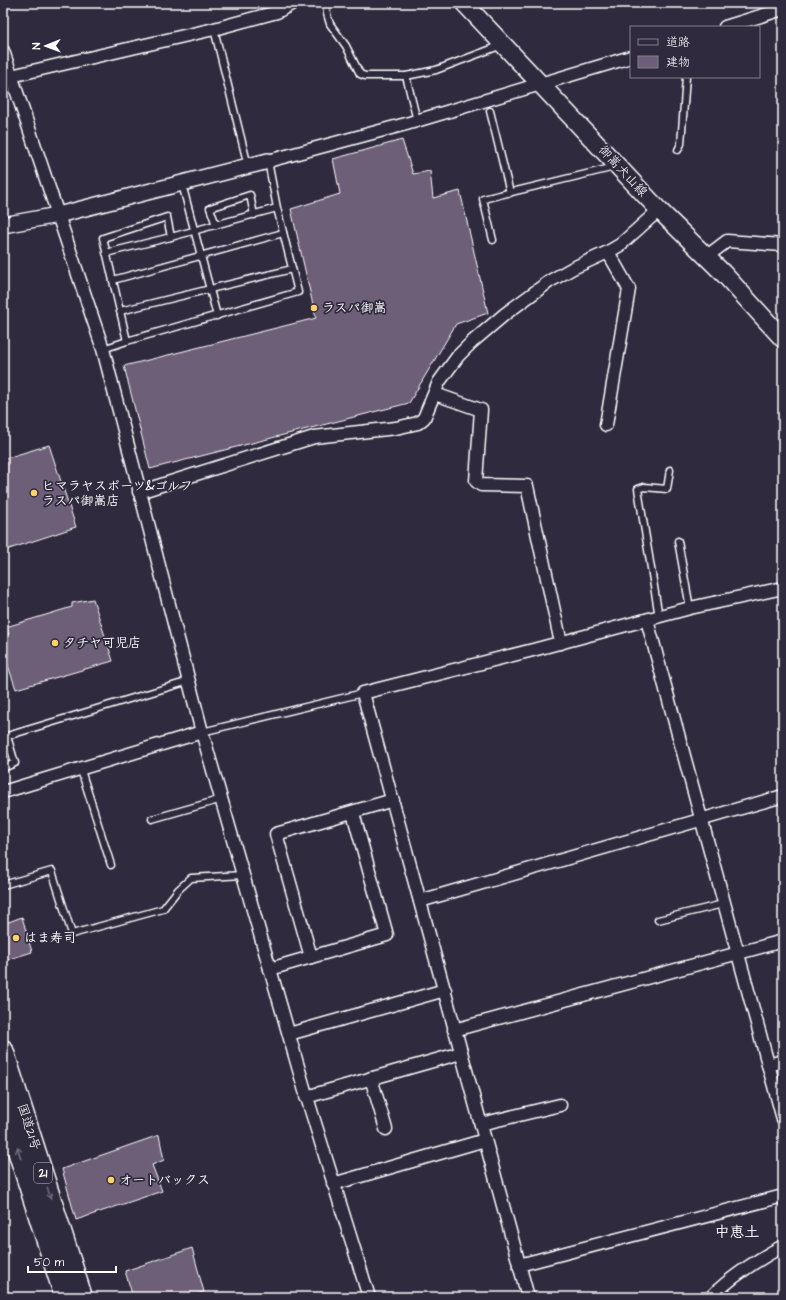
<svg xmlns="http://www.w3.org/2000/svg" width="786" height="1300" font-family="'Architects Daughter','Klee One',sans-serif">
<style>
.building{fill:#6e5e79;stroke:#fff}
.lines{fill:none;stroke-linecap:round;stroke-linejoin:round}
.service-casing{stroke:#fff;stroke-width:9}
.minor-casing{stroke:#fff;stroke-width:15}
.tertiary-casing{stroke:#fff;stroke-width:18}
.secondary-casing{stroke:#fff;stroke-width:20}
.trunk-casing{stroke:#fff;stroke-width:23}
.service{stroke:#2f2a3d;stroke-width:6}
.minor{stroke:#2f2a3d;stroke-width:12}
.tertiary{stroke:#2f2a3d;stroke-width:15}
.secondary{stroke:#2f2a3d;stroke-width:17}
.trunk{stroke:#2f2a3d;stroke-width:20}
.oneway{stroke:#6d6a77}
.poi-dot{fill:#ffd166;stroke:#2f2a3d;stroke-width:1.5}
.labels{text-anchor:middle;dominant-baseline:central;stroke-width:3.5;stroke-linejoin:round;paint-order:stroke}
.shield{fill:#2f2a3d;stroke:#c1bfc5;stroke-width:1}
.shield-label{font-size:12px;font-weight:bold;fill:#fff}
.street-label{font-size:13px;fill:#fff;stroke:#2f2a3d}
.poi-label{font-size:13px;font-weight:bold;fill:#fff;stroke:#2f2a3d;text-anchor:start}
.quarter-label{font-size:15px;font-weight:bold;fill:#fff;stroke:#2f2a3d}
</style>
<rect width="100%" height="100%" fill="#2f2a3d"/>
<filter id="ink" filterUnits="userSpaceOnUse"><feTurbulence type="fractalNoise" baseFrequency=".025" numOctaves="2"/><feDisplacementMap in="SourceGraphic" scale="8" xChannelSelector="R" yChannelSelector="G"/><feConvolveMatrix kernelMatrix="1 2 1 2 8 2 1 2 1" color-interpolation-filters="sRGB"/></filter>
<g filter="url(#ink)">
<g class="building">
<polygon points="402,140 413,174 430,171 433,198 460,191 488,313 456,324 409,403 150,469 124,366 316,318 291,209 340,194 333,159"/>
<polygon points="49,445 76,527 3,551 3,459"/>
<polygon points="93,599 113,661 16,689 3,651 3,635 9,634 6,627 72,607 72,603"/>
<polygon points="22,917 32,952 3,961 3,924"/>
<polygon points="159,1135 164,1160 152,1165 162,1191 76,1220 62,1169"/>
<polygon points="192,1248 204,1292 188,1297 133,1297 125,1271"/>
</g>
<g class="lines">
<g class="service-casing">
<g id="service">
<polyline points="326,3 327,14 330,24 346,46 360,74 365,76 406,76 436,70 502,45"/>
<polyline points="214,29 248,166"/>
<polyline points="406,76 417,121"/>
<polyline points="490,111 510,193"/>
<polyline points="678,150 681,144 686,77"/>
<polyline points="268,161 277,208 298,292 127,341 103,238 167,217 171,237 277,208"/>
<polyline points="182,184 217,316"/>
<polyline points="216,225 210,208 250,195 254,215"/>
<polyline points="493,240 483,199 615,167"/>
<polyline points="106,253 171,237"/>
<polyline points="113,280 283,233"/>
<polyline points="120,311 292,269"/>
<polyline points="103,349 127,341"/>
<polyline points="678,541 690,608"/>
<polyline points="659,617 638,489 644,487 667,489 670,470"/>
<polyline points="202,732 363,693"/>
<polyline points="80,767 111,865"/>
<polyline points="3,768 15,763 7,736 189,681"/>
<polyline points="152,819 222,799"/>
<polyline points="3,885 52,871 72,934 163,909 178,890 191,878 243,875"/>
<polyline points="658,920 723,904"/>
</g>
</g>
<g class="minor-casing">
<g id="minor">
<polyline points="725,27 783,9"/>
<polyline points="3,51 103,349 202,732 305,1091 369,1297"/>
<polyline points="11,76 214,29 277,12 293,3"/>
<polyline points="268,161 406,124 631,57"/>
<polyline points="706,257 727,241 783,245"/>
<polyline points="435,394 481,410 476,481 481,485 527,486 561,643"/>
<polyline points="606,425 629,289 608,252"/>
<polyline points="139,492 314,437 396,428 418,423 424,418 439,382 458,356 472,342 505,314 550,281 573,268 608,252 620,245 659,210"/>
<polyline points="647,620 783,1119"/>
<polyline points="3,792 202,732"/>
<polyline points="420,901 783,796"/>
<polyline points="311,957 387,935 353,813"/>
<polyline points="270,969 311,957 276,834 393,800"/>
<polyline points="454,1030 783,941"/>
<polyline points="289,1034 445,990"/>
<polyline points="768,1065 783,1061"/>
<polyline points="371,1078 386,1129"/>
<polyline points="306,1097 461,1053"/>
<polyline points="481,1124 560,1105"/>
<polyline points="333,1184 485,1140"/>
<polyline points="519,1265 783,1196"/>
<path d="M 528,1297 C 472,1096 419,894 363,693 L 533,650 L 690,608 L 783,588"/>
<path d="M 711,1297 C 732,1276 757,1260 783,1246"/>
</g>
</g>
<g class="tertiary-casing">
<polyline id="tertiary" points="3,225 58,215 268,161"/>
</g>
<g class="secondary-casing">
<polyline id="secondary" points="464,3 659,210 723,273 783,339"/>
</g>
<g class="trunk-casing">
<g id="trunk">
<polyline points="3,1050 82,1297"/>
<polyline points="3,1104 65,1297"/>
</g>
</g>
<use href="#service" class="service"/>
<use href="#minor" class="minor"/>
<use href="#tertiary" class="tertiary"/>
<use href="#secondary" class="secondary"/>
<use href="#trunk" class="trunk"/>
</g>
<defs><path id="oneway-shaft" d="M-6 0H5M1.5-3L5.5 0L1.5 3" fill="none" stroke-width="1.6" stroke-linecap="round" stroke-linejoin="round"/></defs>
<g class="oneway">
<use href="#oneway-shaft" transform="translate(19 1153) rotate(-108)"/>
<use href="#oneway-shaft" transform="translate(49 1193) rotate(73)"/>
</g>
</g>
<g class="poi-dot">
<circle cx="314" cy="308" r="4"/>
<circle cx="34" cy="493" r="4"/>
<circle cx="55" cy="643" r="4"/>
<circle cx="16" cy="938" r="4"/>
<circle cx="111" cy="1180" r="4"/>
</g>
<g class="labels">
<rect class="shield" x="34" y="1163" width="18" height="20" rx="3"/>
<g class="shield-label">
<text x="43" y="1173">21</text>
</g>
<g class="street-label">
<text transform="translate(623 171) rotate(47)">御嵩犬山線</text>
<text transform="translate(29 1127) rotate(72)">国道21号</text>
</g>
<g class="poi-label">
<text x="322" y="308">ラスパ御嵩</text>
<text x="42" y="486">ヒマラヤスポーツ&amp;ゴルフ<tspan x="42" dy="15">ラスパ御嵩店</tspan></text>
<text x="63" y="643">タチヤ可児店</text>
<text x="24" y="938">はま寿司</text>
<text x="119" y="1180">オートバックス</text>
</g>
<g class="quarter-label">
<text x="737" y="1232">中恵土</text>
</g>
</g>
<rect width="786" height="1300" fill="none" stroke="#2f2a3d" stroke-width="16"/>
<rect x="8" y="8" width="770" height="1284" fill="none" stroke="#fff" stroke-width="1.5" filter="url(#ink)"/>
<rect x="630" y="26" width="130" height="52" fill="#2f2a3d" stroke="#827f8b"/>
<rect x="638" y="39" width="20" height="6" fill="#2f2a3d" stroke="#827f8b"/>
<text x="666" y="46" font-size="12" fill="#ffffff">道路</text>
<rect x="638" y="56" width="20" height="12" fill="#6e5e79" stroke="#827f8b"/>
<text x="666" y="66" font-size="12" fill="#ffffff">建物</text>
<g transform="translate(46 46) rotate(269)" stroke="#2f2a3d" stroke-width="3" paint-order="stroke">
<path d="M0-3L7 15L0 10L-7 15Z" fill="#ffffff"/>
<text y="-6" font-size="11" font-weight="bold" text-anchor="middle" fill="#ffffff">N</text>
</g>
<path d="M28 1266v6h88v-6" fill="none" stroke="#ffffff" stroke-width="2"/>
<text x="34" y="1266" font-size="12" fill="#ffffff" stroke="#2f2a3d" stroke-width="3" paint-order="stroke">50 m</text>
</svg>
